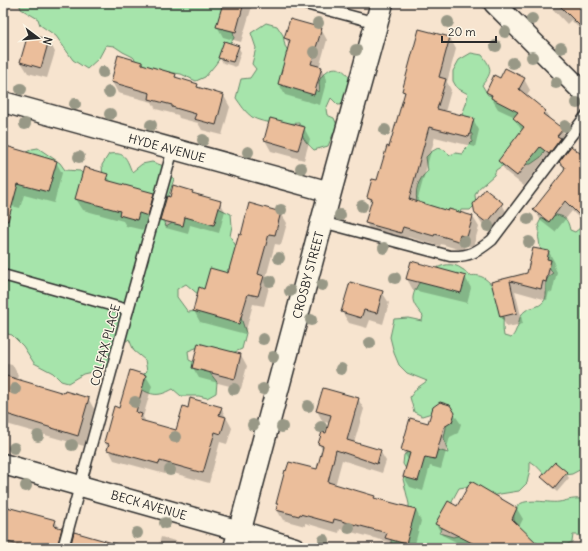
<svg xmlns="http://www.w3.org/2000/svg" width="588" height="551" font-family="Delius,sans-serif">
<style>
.green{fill:#a6e4ab;stroke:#68886b}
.shadow{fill:#0003}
.building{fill:#ebbe9b;stroke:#2b2b2b}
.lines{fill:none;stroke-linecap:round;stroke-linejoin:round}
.lane-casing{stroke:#2b2b2b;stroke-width:13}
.street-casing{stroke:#2b2b2b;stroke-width:23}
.secondary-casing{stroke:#2b2b2b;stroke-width:25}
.lane{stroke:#fcf5e5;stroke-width:10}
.street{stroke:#fcf5e5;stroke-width:20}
.secondary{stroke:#fcf5e5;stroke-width:22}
.tree{fill:#989886}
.labels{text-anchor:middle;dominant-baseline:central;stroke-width:3;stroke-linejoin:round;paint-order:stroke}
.street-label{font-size:12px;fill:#2b2b2b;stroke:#fcf5e5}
</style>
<rect width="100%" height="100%" fill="#f7e4cf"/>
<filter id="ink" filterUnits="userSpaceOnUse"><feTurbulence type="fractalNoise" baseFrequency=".025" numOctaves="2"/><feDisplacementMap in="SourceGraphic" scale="8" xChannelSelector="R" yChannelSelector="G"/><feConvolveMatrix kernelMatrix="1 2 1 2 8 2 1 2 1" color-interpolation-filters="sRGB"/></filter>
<g filter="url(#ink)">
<g class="green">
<polygon points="19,3 235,3 233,29 234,38 215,65 205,77 196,81 181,74 167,72 139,64 133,57 123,52 114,46 106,45 99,58 87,69 73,60 56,36 40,25 38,19 21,9"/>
<path d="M 266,23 L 277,26 L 283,35 L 285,46 L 310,85 L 319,92 C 320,89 319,85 319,82 C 320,78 323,74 326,72 C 339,61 350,76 355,86 L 348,104 L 338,105 L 331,98 L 326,109 L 327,115 L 334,118 L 337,125 L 328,146 L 314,150 C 304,141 301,136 299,123 C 287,124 263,124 252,117 C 245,112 241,105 236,98 L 241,79 L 250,78 L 256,69 L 252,64 L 256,48 L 251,33 Z"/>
<path d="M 471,53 L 482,55 C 492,68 493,72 482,85 L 488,95 L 502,97 L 510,102 L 548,144 L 541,157 L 531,164 L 515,165 L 505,164 L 496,170 L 494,175 L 478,189 L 475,195 L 476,204 L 470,210 L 461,210 L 457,218 L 418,206 C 414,192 417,180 428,171 L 426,157 L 431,152 L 438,148 L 445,150 L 450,155 L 455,153 L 463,154 L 465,149 L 472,142 L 472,134 L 468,131 L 460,120 L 466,104 L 468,94 L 457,88 L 453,81 L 453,71 L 459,60 Z"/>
<path d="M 38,148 L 60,163 L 65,170 L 80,171 L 91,183 L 103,179 L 102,165 L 109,154 C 126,152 126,158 132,172 L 142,164 L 152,162 L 164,166 L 174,179 L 163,212 L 166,227 L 179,219 L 184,206 L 216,207 L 231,214 L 232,226 L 230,236 L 239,251 L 237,263 L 227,270 L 233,287 L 206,301 L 186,284 L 177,289 L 177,297 L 188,312 L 200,311 L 240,315 L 246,333 L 242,349 L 230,354 L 201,346 L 188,351 L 189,360 L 206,368 L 217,382 L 216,393 L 207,398 L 199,396 L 181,396 L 173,389 C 158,397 152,396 138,387 L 140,378 L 147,371 L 145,360 L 134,351 L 129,339 L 121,345 L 109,366 L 96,371 L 83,374 L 68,383 L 61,381 L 53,373 L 34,363 L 23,346 L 12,335 L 3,333 L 3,214 L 16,158 L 32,149 Z"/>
<path d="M 556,215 C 566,216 568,221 570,230 L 575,232 L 585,224 L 585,467 L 572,474 L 547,477 C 541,471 537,465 530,461 L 530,469 L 527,483 L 519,491 L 500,494 L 493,496 L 465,487 L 459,488 L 453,499 L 447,521 L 439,533 L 453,537 L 461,535 L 472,539 L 479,548 L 393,548 L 391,543 L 392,526 L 409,515 L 409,504 L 403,479 L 408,472 L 403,464 L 404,455 L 415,446 L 431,448 L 448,453 L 444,438 L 446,428 L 446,418 L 435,412 L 422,416 L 414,412 L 410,397 L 417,388 L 427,381 L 407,373 L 399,365 L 394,353 L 390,337 L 394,319 L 408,318 L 422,321 L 423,316 C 419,311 412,304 413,297 C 416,278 444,255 462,269 C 465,270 467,274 469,276 C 474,275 479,275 484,278 C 494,284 501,300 503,311 C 504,320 502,328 504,336 L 511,338 C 513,336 515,333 516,330 C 520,323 518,316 525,311 C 531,306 538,309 544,301 C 550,292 540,281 553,273 C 546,263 540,252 539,240 C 537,233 541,233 538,225 L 541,219 Z"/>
<path d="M 585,493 L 585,538 L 577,535 L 573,535 L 572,542 C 558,550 549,548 533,548 L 514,528 C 515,523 513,517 514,513 C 517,494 547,504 559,502 C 566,501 572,498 580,499 Z"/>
</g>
<g class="shadow">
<polygon points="3,3 18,3 3,11"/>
<polygon points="224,3 253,3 241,42 223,37 217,26"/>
<polygon points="314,3 351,3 348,12"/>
<polygon points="547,3 585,3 585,34 571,20 567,24"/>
<polygon points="321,29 327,40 319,68 321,68 327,79 320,105 285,95 279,84 290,46 285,38"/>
<polygon points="29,35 49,41 55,52 47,78 28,73 21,62"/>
<polygon points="450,38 456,49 447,82 451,90 445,112 473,119 479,130 475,147 435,137 417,202 449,212 473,217 479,227 473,247 466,245 464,251 441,244 440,246 408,237 407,243 372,233 366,223 372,203 368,197 378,182 390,148 405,94 403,91"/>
<polygon points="238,47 241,52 236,67 223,63 220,58"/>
<polygon points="142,62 143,65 175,74 178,79 197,84 200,89 224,96 230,107 222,135 202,130 198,123 179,118 178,115 156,109 152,102 118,93 112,82"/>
<polygon points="524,79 530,90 527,96 545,111 551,121 562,130 568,141 555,164 546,157 524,186 506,172 499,161 522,131 514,118 515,117 498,109 487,91 501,80"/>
<polygon points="304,128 310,139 304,160 271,151 265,140"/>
<polygon points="585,158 585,224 572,211 555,232 541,221 535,210 565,170 560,162"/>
<polygon points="3,160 56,162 62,173 54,203 24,195 20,208 3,204"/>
<polygon points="107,175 112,183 153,193 160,204 154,226 145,224 143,230 126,226 123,221 83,210 76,199"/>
<polygon points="192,192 194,195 220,202 225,211 219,233 190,225 188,234 166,228 161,219 171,198"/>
<polygon points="502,204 508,215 493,234 483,225 476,214"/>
<polygon points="281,213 287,223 281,245 275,244 265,281 269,287 264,306 253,304 245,334 200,322 194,311 204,290 229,274 242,236"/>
<polygon points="549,252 555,263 554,266 557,272 552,293 549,292 547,300 515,291 523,324 507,327 501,317 493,282 528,274"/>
<polygon points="465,277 471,288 467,303 413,290 407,279"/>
<polygon points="382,292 389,303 383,324 370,320 367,328 349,323 342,312"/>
<polygon points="241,355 247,366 241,389 199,378 193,368"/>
<polygon points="3,362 12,364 18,375 17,380 65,394 88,398 94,409 84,446 3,423"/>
<polygon points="146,376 152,386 143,417 146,422 177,431 221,408 232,428 227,444 220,442 209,483 166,471 165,474 114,460 105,442 120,409"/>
<polygon points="358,399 364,409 354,443 380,451 386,461 382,473 342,460 335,486 374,497 375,499 416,510 421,521 414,548 392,548 389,542 340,529 339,533 305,523 305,526 283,520 277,510 278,506 277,503 317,471 323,451 319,444 327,434 330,423 323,422 317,411"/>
<polygon points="454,414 461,424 458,433 450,437 441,469 430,466 423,491 410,487 404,477 409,461 402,450"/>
<polygon points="566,473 569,478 557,492 546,482 543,477"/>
<polygon points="471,482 517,509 523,519 519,527 540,548 468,548 442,535 436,524 458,507"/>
<polygon points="3,507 55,521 67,540 66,548 3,548"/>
<polygon points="161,537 192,546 193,548 158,548"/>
</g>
<g class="building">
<polygon points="223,3 244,3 236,32 216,27"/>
<polygon points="557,3 585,3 585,31"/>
<polygon points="290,19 322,28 311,64 322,67 314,95 278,84 290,40 284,38"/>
<polygon points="419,29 450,37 439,77 446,79 437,109 474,118 469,137 429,127 409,199 448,211 449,209 473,216 467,237 460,235 458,241 435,234 434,236 403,227 401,233 365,223 372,199 367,197 372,179 377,180 387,146 389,147 405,92 402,91"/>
<polygon points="28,34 49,40 41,68 20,62"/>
<polygon points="224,41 239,46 233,62 218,58"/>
<polygon points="118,55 142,62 142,64 176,74 175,77 198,84 197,87 224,95 216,125 194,119 196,114 172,107 172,105 149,99 150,93 111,82"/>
<polygon points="505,68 525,78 519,89 546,111 543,114 563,129 557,136 561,138 549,154 540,147 517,176 498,161 524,127 513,118 518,112 491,98 492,95 486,92 494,75 500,78"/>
<polygon points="270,118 305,127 298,150 264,140"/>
<polygon points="6,146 57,161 48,192 18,184 8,221 3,220 3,156"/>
<polygon points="571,146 585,157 585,221 565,201 549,222 533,210 563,172 565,167 559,162"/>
<polygon points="84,167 108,174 106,180 154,193 148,216 139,213 137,220 119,215 120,211 75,199"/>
<polygon points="173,185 193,191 192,193 221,201 214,225 185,217 183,226 160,220 167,196 170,197"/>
<polygon points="485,189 503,203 487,223 475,214 473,204"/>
<polygon points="249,203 281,212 275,235 269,234 258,274 264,276 258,296 248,294 239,324 193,311 199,287 204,289 210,268 228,273 239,234 241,235"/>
<polygon points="533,248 549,251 547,259 551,260 546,282 543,281 541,289 510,281 517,313 500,317 491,282 527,273"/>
<polygon points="411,261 466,276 461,293 406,279"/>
<polygon points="350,282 383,291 377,313 364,310 361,318 341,312"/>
<polygon points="198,343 241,354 235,379 192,368"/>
<polygon points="130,370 146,375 136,412 142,414 140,420 176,430 183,406 188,408 190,398 222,407 219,415 226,417 221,434 215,432 203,473 160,461 159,464 107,450 109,444 104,442 114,406 119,408"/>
<polygon points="3,375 64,393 65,391 89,398 78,436 3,413"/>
<polygon points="323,388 359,398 347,440 381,450 377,464 336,450 328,482 375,496 374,498 416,509 406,544 385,538 387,533 334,519 333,523 300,514 299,516 276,510 278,504 276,504 285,470 286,471 289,462 317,469 323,446 318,444 322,432 326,433 331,415 316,411"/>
<polygon points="440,402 450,405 455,413 452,422 444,427 435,459 425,457 418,481 403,477 410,453 401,450 410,418 428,423 433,407"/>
<polygon points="555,462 567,472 554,488 541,477"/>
<polygon points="471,481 517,508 512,519 542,548 482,548 435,524 448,501 457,506"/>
<polygon points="3,506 56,520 54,526 62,528 57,548 31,548 3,541"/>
<polygon points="74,532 116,544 116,548 70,548"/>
</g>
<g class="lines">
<g class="lane-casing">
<g id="lane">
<polyline points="302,3 377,23"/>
<path d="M 322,222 L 450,256 C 469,257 477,252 492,240 L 585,117"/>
<polyline points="3,275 128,310"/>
<polyline points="63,548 128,310 173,149"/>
</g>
</g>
<g class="street-casing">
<g id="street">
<polyline points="494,3 585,94"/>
<polyline points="3,102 330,192"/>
<polyline points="3,464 240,531 295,548"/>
</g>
</g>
<g class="secondary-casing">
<polyline id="secondary" points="235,548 330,192 382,3"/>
</g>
<use href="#lane" class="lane"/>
<use href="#street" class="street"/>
<use href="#secondary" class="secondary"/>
</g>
<g class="tree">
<circle cx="532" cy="19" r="6"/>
<circle cx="448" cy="22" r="6"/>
<circle cx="318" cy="23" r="6"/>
<circle cx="505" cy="32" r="6"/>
<circle cx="496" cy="46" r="6"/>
<circle cx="561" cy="48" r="6"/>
<circle cx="356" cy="50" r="6"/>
<circle cx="314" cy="52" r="6"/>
<circle cx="532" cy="57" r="6"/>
<circle cx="513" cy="63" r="6"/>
<circle cx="103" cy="72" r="6"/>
<circle cx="556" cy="83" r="6"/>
<circle cx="21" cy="89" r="6"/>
<circle cx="109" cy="92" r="6"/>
<circle cx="577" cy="103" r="6"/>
<circle cx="75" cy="104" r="6"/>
<circle cx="110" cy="114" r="6"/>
<circle cx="25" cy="124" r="6"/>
<circle cx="151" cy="125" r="6"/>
<circle cx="565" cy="126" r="6"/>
<circle cx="385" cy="130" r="6"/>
<circle cx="203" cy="140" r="6"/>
<circle cx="248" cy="152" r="6"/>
<circle cx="79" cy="157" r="6"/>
<circle cx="301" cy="168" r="6"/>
<circle cx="362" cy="206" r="6"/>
<circle cx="281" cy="210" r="6"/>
<circle cx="340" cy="215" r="6"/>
<circle cx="528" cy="219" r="6"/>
<circle cx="488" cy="226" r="6"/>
<circle cx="464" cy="241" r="6"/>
<circle cx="529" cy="242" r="6"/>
<circle cx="384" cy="248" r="6"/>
<circle cx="279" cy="258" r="6"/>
<circle cx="395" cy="278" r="6"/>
<circle cx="270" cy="281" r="6"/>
<circle cx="322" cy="285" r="6"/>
<circle cx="290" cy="291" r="6"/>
<circle cx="311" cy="320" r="6"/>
<circle cx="263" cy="339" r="6"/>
<circle cx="370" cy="343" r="6"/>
<circle cx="273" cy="357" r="6"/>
<circle cx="341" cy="369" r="6"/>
<circle cx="15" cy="389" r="6"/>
<circle cx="234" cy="389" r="6"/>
<circle cx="263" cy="389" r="6"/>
<circle cx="135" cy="402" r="6"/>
<circle cx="308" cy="406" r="6"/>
<circle cx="253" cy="425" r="6"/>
<circle cx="282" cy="427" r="6"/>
<circle cx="321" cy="427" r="6"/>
<circle cx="38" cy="436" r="6"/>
<circle cx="175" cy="437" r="6"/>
<circle cx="72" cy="445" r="6"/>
<circle cx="14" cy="448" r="6"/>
<circle cx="170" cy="470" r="6"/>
<circle cx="26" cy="486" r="6"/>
<circle cx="165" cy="523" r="6"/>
<circle cx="349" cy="528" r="6"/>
<circle cx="137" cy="533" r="6"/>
<circle cx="324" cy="540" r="6"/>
</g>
</g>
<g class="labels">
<g class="street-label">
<text transform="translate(167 148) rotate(15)">HYDE AVENUE</text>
<text transform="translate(308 275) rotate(-75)">CROSBY STREET</text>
<text transform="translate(105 345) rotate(-75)">COLFAX PLACE</text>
<text transform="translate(149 505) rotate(16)">BECK AVENUE</text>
</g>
</g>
<rect width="588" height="551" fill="none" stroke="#fcf5e5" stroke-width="16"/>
<rect x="8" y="8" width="572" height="535" fill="none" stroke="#2b2b2b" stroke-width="1.5" filter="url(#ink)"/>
<g transform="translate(38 38) rotate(106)" stroke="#fcf5e5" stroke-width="3" paint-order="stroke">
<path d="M0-3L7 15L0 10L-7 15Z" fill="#2b2b2b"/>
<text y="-6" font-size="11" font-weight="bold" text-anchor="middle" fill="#2b2b2b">N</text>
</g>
<path d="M442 36v6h54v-6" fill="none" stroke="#2b2b2b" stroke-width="2"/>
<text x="448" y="36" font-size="12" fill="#2b2b2b" stroke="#fcf5e5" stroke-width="3" paint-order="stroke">20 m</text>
</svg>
